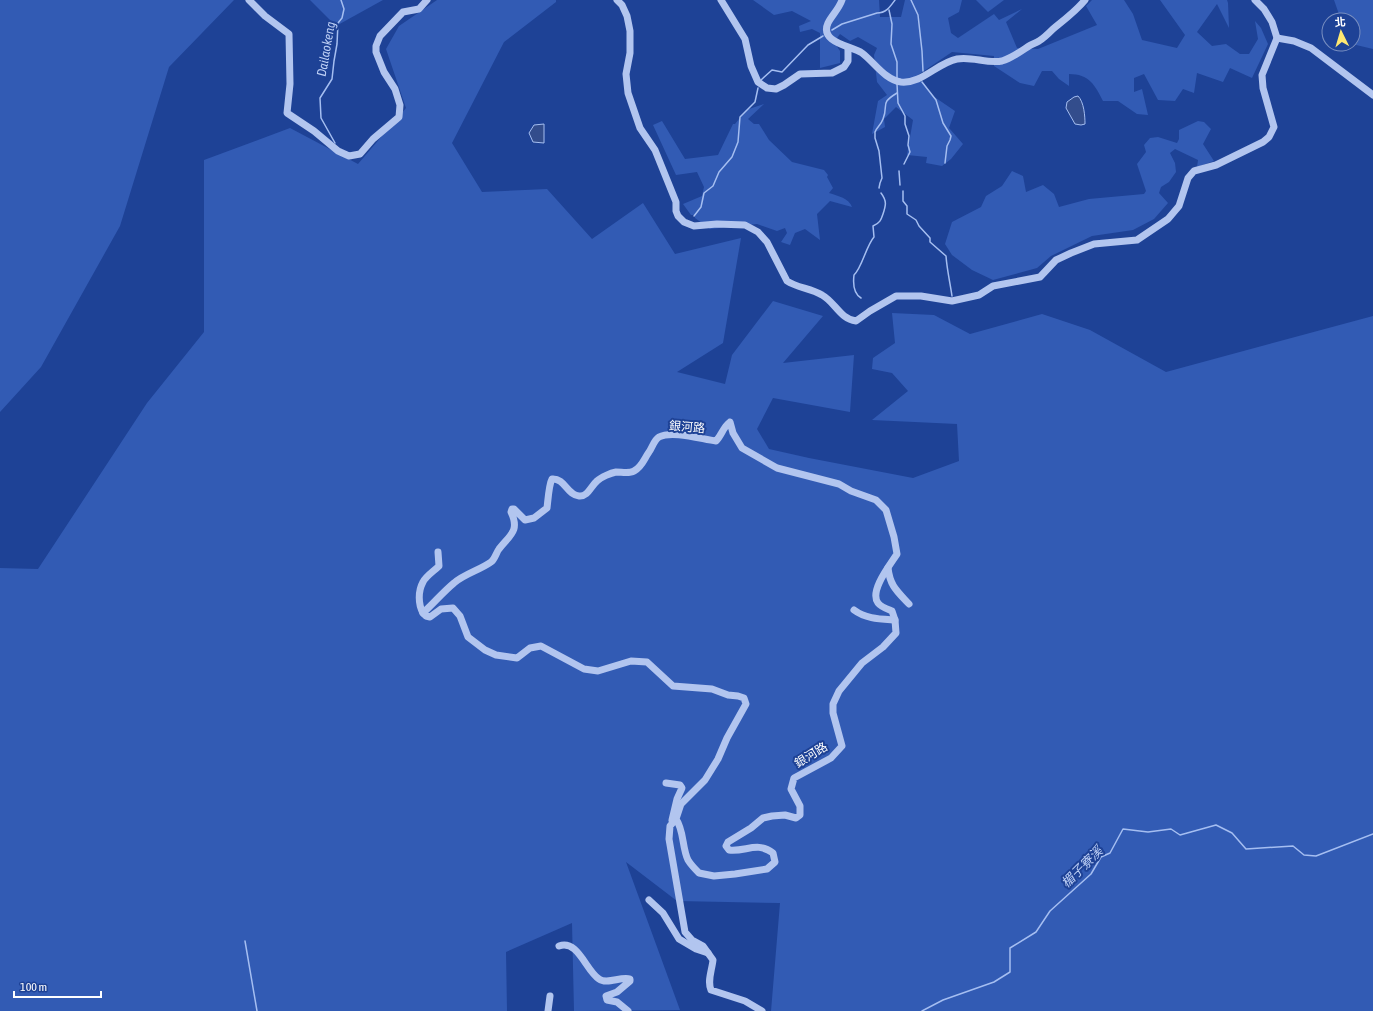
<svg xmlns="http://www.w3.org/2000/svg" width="1373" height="1011" font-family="'Asap Condensed','Noto Sans TC',sans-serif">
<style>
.green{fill:#325bb4}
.water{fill:#334d8c;stroke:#a5bef1}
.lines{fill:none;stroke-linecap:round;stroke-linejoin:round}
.stream{stroke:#a5bef1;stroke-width:1.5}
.minor{stroke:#b2c5ef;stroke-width:7}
.labels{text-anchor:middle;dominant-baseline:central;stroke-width:4;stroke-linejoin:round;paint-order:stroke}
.street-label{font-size:12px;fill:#fff;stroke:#1e4296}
.water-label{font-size:13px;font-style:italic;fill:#bed0f6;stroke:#1e4296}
</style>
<rect width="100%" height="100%" fill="#1e4296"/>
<g class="green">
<polygon points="0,0 234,0 169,67 120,226 41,367 0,412"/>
<polygon points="310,0 383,0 336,26"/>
<polygon points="437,0 556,0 556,2 504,42 452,143 482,192 547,189 592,239 643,203 675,254 741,238 723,343 677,372 725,384 732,355 773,301 823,316 783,363 854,355 850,412 773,398 757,429 769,449 809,458 913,478 959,461 957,424 872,420 908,391 892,373 872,369 873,358 895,343 892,313 934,315 970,334 1042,314 1090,330 1166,372 1373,316 1373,1011 771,1011 780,903 677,901 626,862 680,1010 574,1011 572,923 506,952 507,1011 0,1011 0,568 38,569 147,403 204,332 204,160 290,128 358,164 406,108 386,49 399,26"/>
<path d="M 753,0 L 879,0 L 880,17 L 901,17 L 905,0 L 962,0 L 959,12 L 948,18 L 951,33 L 958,38 L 994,14 L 999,20 L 1022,9 L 1006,22 L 1017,48 L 1038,49 L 1097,25 L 1086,6 L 1092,0 L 1124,0 L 1133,14 L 1142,40 L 1177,48 L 1185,35 L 1160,0 L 1227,0 L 1228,3 L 1229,28 L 1217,4 L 1197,32 L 1212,46 L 1226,44 L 1240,54 L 1249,54 L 1258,39 L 1255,21 L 1261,28 L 1268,44 L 1252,78 L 1230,68 L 1223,82 L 1197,73 L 1194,93 L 1183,89 L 1175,101 L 1158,100 L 1144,74 L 1134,78 L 1134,92 L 1142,89 L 1148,115 L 1137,114 L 1118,101 L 1103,101 C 1095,85 1089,74 1069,74 L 1069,86 L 1059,79 L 1052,71 L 1042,71 L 1034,86 L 1020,83 L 994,66 L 994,56 L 952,52 L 918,75 L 933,96 L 955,111 L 949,128 L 963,144 L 951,159 L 942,166 L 926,163 L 927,157 L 907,155 L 913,120 L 896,107 L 884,119 L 885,127 L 872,134 L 878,101 L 887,95 L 877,82 L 874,55 L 877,48 L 858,37 L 850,41 L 840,34 L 834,42 L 840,51 L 840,63 L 820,68 L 820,33 L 812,29 L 800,32 L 799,26 L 811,21 L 792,11 L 774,15 Z"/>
<polygon points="976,0 1004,0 988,12"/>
<polygon points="1334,0 1373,0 1373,49 1352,44 1353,44 1353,20 1341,20"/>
<path d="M 764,104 L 748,119 L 754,124 L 759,124 L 769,140 L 792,162 L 824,170 L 828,175 L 827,177 L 833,188 L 829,193 C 838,196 849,198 852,207 L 830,201 L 817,214 L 820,240 L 805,229 L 795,233 L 790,245 L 781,242 L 787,233 L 785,228 L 777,231 L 757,224 L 710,229 L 695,218 L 695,215 L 691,215 L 683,204 L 702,196 L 704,187 L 697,172 L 676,175 L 653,125 L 662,121 L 685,159 L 718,155 L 733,124 L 735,124 L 746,110 Z"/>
<polygon points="1198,121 1204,122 1211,129 1203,144 1214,161 1197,167 1198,160 1175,149 1170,153 1175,163 1176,172 1169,182 1161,187 1159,193 1168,203 1154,219 1133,230 1092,236 1051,256 1037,268 993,280 972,270 952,255 945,244 952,222 981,207 986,196 1002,186 1012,171 1023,176 1026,192 1043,185 1054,194 1059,207 1089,199 1144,194 1146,191 1137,164 1146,152 1144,145 1150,138 1158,137 1177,143 1179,139 1179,130"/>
</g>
<g class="water">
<path d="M 1078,96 C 1084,102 1085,116 1085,124 L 1081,125 L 1075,124 L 1066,108 L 1067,102 L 1074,97 Z"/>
<polygon points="544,124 544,143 533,142 529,133 534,125"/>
</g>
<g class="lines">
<g class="stream">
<polyline points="911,0 918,15 922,51 923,71"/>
<polyline points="889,10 892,24 891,44 897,62 897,79"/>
<path d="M 832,30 L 842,24 L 877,13 C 886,13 890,7 895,0"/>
<polyline points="761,80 772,70 782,72 808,45 823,36"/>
<polyline points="922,82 936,100 943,123 951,136 950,140 947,146 945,163"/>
<polyline points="897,84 898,103 905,116 905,124 909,136 908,145 910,152 904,164"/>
<polyline points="335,143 321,118 320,98 332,79 334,61 337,44 338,23 342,18 344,9 341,0"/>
<polyline points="899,171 900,185"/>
<path d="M 879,188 L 880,183 L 882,178 L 879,151 L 875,138 L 875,132 C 877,127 881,125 883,119 C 889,104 879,104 897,93"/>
<path d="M 903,191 L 903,201 L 907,206 L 907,214 L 916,220 L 919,226 L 930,238 L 930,242 L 946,256 C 947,270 950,282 952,296"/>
<polyline points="694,216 701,207 704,193 713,186 719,172 732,157 738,142 740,117 755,102 758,88"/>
<path d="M 861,298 C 853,293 853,283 854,275 C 862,268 866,246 874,237 L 873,226 C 880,223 881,220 883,214 C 886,205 887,201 881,193"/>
<polyline points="245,941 257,1011"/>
<polyline points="922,1011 943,1000 994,982 1010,972 1010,948 1036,932 1050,911 1091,874 1101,857 1110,853 1123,829 1148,832 1171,829 1180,835 1216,825 1232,833 1246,849 1293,846 1304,855 1316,856 1373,834"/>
</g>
<g class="minor">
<polyline points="249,0 265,16 289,34 290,84 287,113 314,131 338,151 349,156 360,154 373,139 399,117 400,105 395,89 384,72 376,52 376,46 380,36 403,12 419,9 427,0"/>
<path d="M 617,0 L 622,5 L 627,16 L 630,31 L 630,53 L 626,74 L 628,93 L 640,128 L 655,150 L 676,202 L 676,211 L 678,216 L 684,222 L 694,226 L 717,224 L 745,225 L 758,232 L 767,242 L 787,281 C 797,288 811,288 822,295 C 835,302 840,319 856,321 L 870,311 L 896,296 L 921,296 L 952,301 L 979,295 L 993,286 L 1040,277 L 1056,260 L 1071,253 L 1094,244 L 1137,240 L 1168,219 L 1179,206 L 1188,178 L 1194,171 L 1216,165 L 1263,142 L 1269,137 L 1274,127 L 1263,88 L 1262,75 L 1277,38 L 1272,22 L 1264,9 L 1255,0"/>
<polyline points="721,0 745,39 751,66 758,82 767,88 776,89 784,85 800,74 832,73 844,67 848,61 848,48"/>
<path d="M 842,0 C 839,9 832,15 828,23 C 819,43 852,46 862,53 C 874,62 885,80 901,82 C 922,84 937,63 957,59 C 972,56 987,64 1002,61 C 1012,58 1020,52 1029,46 C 1032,44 1036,43 1039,41 C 1044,38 1049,33 1053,29 C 1064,20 1076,11 1085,0"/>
<polyline points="1277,38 1294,41 1311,48 1373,95"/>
<path d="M 888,568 C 890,586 897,591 909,604"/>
<path d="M 854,610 C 866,619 880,619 895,620"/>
<path d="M 423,613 C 418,604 418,591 423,582 C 426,576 434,571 439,566 L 438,552"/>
<polyline points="666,783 680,785 682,788 677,799 672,820"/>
<path d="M 676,819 C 684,830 682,848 688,860 C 691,865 695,869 699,873 L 714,876 L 735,874 L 767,869 L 775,862 L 773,853 C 757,841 746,852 729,850 L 726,846 L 728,842 L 751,828 L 763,818 L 772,816 L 785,815 L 796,818 L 800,815 L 800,806 L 791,789 L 794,778 L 831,758 L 842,746 L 833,713 L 833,704 L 839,691 L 862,663 L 883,647 L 896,633 L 895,620 L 892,611 C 887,609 881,607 878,603 C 869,591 890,565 897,554 L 894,537 L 886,510 L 876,500 L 851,491 L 839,484 L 777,468 L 742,448 L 733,433 L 730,422 C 723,427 722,435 716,441 C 701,439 672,430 659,437 C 654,440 652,448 649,452 C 644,459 642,467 634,471 C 629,474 622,472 616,472 C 611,473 601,477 597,481 C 591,486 588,497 579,496 C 567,495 565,478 552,479 C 549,484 548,500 547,508 L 534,518 L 525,520 L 514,509 L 512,509 L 511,512 C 520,531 510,535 499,549 C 496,553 495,559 491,562 C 480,570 464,574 454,583 C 443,592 434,603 423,613 L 426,616 L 430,617 L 441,609 L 453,608 L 460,616 L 468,637 L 485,650 L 496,655 L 517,658 L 530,648 L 541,646 L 584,669 L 598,671 L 631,661 L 647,662 L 673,686 L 712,689 L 728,695 L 738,696 L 744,698 L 746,704 L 727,738 L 718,759 L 705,780 L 681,804 L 676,819 L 670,826 L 669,839 L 685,932 L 692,940 L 703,946 L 713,960 C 712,970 707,981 711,990 L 745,1001 L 762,1011"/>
<polyline points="649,900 663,913 679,939 696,949 708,953"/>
<path d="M 559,946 C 578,939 586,971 599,979 C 607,985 621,976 630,979 L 630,981 L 617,992 L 606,996 L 607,1000 L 617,1002 L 628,1011"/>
<polyline points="548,1011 550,996"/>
</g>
</g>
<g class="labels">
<g class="street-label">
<text transform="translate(687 427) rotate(5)">銀河路</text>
<text transform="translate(811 755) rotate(-32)">銀河路</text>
</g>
<g class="water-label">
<text transform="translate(326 49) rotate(-80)">Dailaokeng</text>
<text transform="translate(1082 867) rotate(-45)">楣子寮溪</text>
</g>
</g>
<g transform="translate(1341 32) rotate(355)"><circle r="19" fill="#1e4296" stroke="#788ec0"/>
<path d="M0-3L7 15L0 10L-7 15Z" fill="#fee871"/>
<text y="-6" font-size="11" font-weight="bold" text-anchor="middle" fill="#ffffff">北</text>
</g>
<path d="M14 991v6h87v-6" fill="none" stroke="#ffffff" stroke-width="2"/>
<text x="20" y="991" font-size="12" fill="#ffffff" stroke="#1e4296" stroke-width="3" paint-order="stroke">100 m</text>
</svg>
